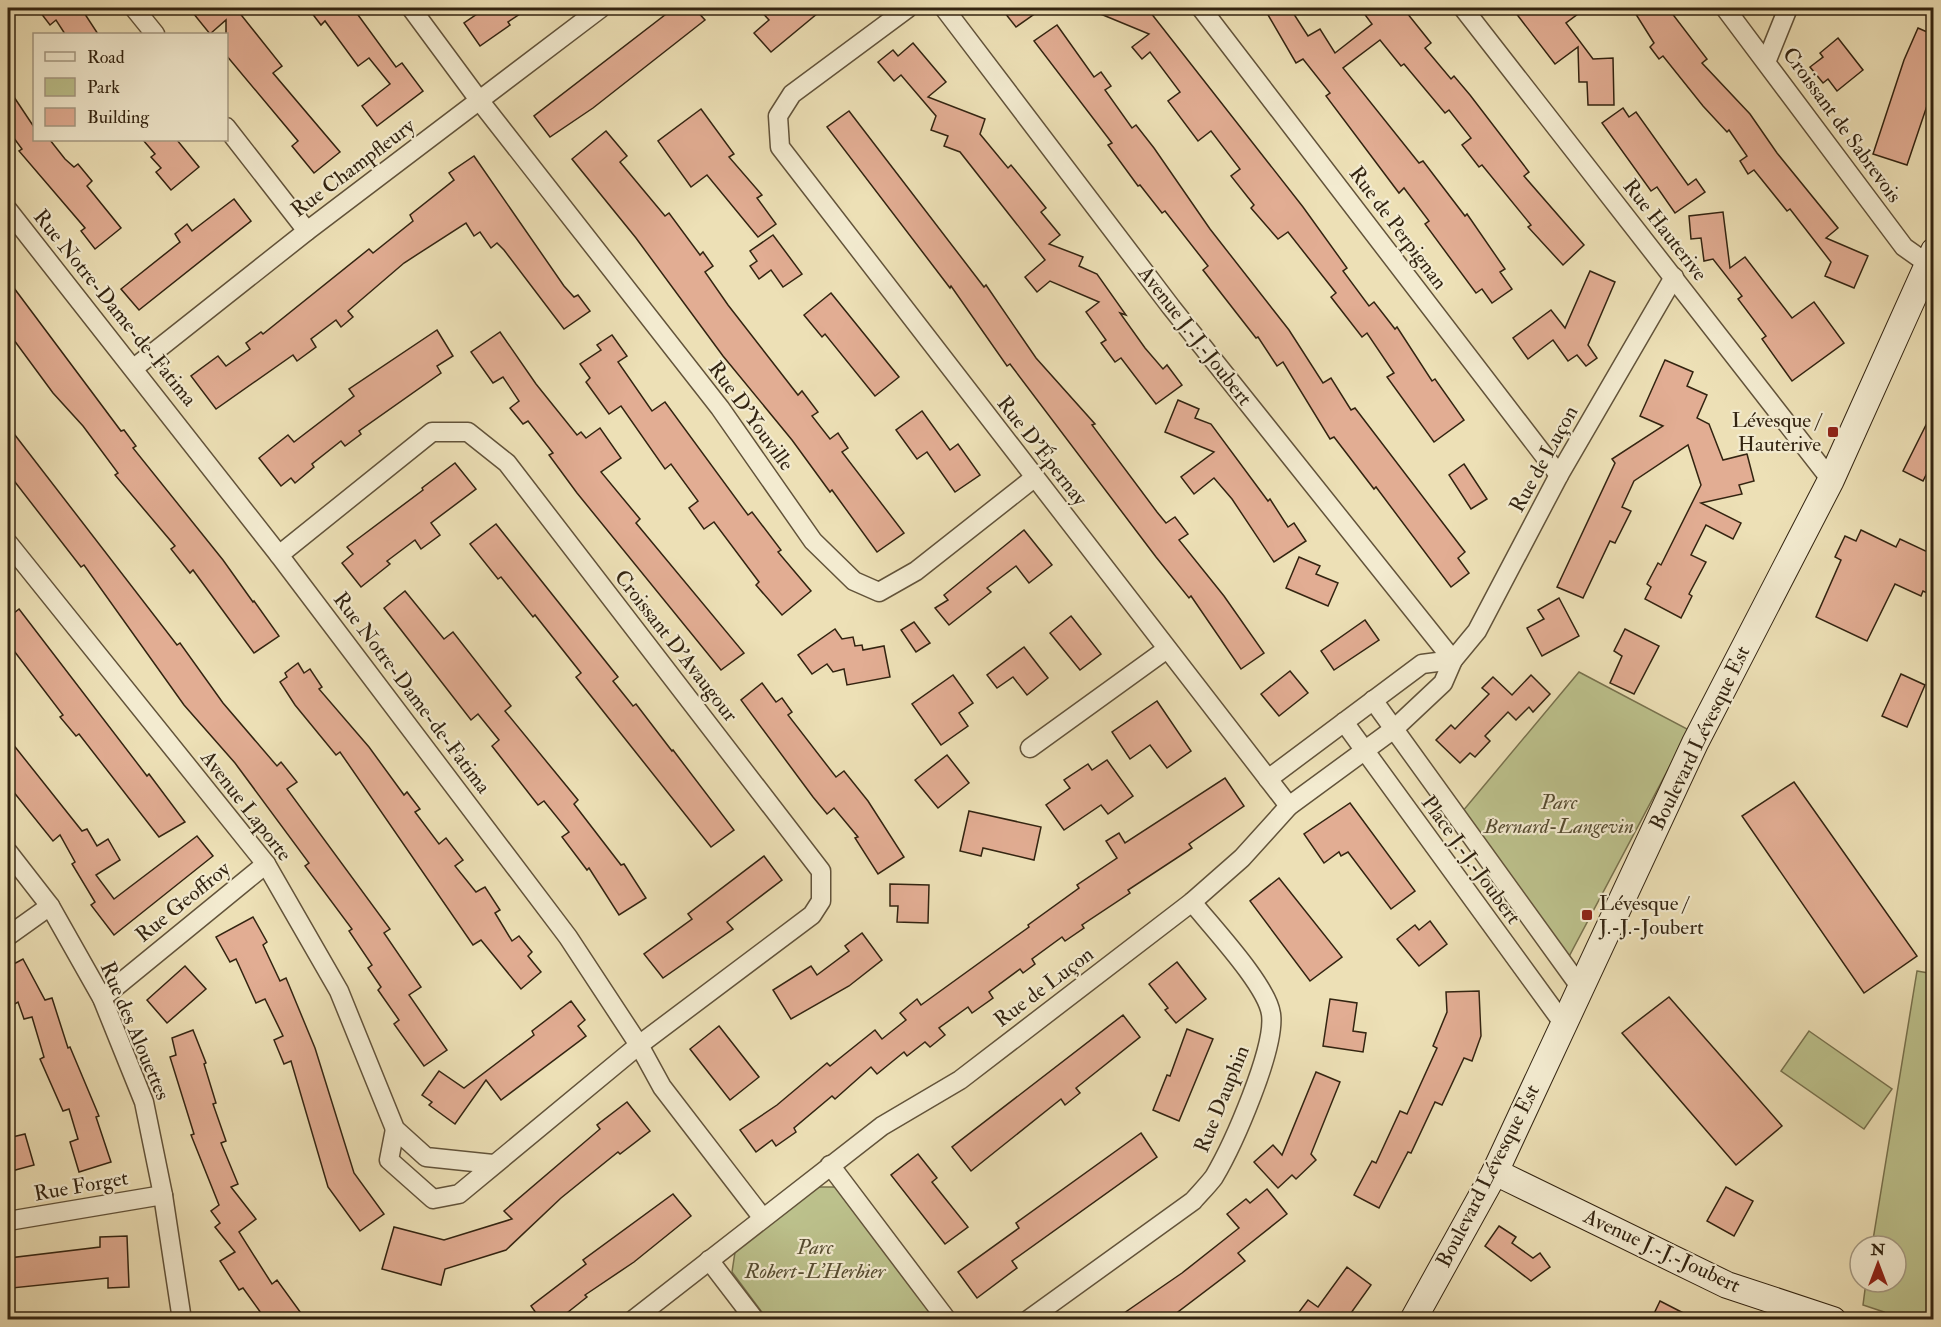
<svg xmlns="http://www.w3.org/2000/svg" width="1941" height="1327" font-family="'IM FELL Double Pica',serif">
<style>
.green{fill:#bcc18c;stroke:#78724e;stroke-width:1.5}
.building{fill:#e2ad93;stroke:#332411;stroke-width:1.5}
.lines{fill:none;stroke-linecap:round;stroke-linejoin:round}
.street-casing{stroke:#62533a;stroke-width:21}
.secondary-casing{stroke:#332411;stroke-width:28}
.street{stroke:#f3ebd0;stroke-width:18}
.secondary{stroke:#f3ebd0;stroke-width:26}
.poi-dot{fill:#8f2418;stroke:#f3ebd0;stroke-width:2}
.labels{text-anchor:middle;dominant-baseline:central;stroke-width:4.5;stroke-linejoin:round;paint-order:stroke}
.street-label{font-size:21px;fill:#332411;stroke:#f3ebd0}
.poi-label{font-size:21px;fill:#332411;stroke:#f3ebd0;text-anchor:end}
.park-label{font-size:21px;font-style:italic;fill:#554b30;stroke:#f3ebd0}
</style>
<rect width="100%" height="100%" fill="#ede0b6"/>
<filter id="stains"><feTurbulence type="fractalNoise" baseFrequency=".00333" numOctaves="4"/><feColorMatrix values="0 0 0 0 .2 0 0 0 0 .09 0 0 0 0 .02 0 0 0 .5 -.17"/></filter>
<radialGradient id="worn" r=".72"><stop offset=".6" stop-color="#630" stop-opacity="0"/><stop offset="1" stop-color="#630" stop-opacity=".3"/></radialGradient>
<g class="green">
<polygon points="1579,672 1689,730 1565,964 1462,812"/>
<polygon points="1917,971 1934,974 1933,1319 1894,1319 1884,1312 1863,1305 1866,1282 1896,1282 1896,1246 1872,1246"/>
<polygon points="1809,1031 1892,1089 1864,1129 1781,1071"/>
<polygon points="813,1187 838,1187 938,1319 767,1319 732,1272 737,1239"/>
</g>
<g class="building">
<polygon points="37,8 81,8 98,34 65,34 56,20 50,25"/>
<polygon points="189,8 243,8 238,11 282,66 273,73 340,152 314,173 292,146 298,141 226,55 226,20 210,34"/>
<polygon points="308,8 353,8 396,67 402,63 423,91 377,126 362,106 390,84 369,58 358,66 325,21 321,25"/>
<polygon points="486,8 529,8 508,22 510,25 480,46 464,23"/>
<polygon points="674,8 694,8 705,20 593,108 550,137 534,116"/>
<polygon points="758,8 824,8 771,52 754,33 769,20"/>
<polygon points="1001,8 1043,8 1016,27"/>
<polygon points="1086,8 1147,8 1303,207 1347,268 1343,271 1369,306 1374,302 1395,329 1397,327 1432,381 1435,379 1464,420 1434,442 1387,377 1394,373 1367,333 1362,337 1331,297 1336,293 1288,232 1278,239 1251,208 1254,205 1231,176 1240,169 1211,131 1198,141 1168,101 1180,92 1150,52 1142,59 1132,47 1149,34"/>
<polygon points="1264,8 1290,8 1308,36 1320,29 1335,53 1372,24 1360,8 1403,8 1431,43 1425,48 1451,79 1454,76 1470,95 1529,172 1524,176 1584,245 1563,265 1528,227 1531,225 1482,165 1479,167 1462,145 1471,138 1449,110 1445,113 1404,64 1401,66 1380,40 1343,68 1419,163 1423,161 1465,216 1467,214 1505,269 1500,272 1512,289 1492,303 1482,289 1476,293 1425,224 1429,221 1404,188 1399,193 1326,96 1330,93 1303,59 1296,63"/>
<polygon points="1512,8 1586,8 1566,23 1593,59 1613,58 1614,105 1588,105 1587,82 1579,82 1578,47 1555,64"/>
<polygon points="1632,8 1668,8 1707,59 1702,63 1750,114 1777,153 1838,228 1826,238 1868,256 1854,288 1825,276 1831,262 1790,209 1787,211 1754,170 1748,174 1740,161 1747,156 1729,130 1727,132 1703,106 1663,56 1659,59 1650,47 1654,43"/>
<polygon points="1057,25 1094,77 1101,72 1111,86 1105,90 1132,128 1136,125 1154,148 1210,229 1289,330 1323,383 1331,378 1351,410 1355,408 1465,552 1458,558 1469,573 1451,587 1376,487 1374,489 1334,437 1330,439 1283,362 1277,366 1258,337 1256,338 1203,270 1208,266 1165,211 1162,213 1140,185 1138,186 1108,145 1112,143 1034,41"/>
<polygon points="1918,28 1934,35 1934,85 1907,165 1873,154 1904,60"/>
<polygon points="1838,38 1863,70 1837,91 1828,79 1823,83 1810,67 1823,57 1820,53"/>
<polygon points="913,43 946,82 928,97 985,119 980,134 1008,168 1011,165 1029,187 1046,208 1041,212 1060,235 1049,244 1083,257 1079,266 1097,274 1126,315 1120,313 1145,348 1163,369 1167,365 1182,385 1156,404 1121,358 1115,362 1101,343 1106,340 1086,312 1099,302 1050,281 1037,292 1025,277 1045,260 960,152 944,146 948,136 931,130 936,116 901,75 894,81 878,62 893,50 898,56"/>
<polygon points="8,88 34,127 34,140 50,140 65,159 74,167 78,164 92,181 87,186 121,228 95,249 81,231 85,228 19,151 22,149 8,130"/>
<polygon points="1623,108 1629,117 1636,112 1688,185 1696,179 1705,192 1675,213 1657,187 1651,191 1602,123"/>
<polygon points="701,109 734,154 729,157 762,195 757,198 776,224 758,237 707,175 691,187 658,141"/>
<polygon points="849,111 984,287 986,285 1036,358 1095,424 1092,425 1157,512 1166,523 1175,517 1188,534 1179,540 1224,596 1264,653 1241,669 1191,596 1189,598 1156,557 1010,364 1007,366 951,286 950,288 827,127"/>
<polygon points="606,131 627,156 620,162 665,216 669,213 700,255 703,252 713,266 705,272 728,305 798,395 802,391 818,412 812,416 830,439 838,433 848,448 842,452 904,533 877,552 832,490 830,492 792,440 723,356 636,238 572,159"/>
<polygon points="143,140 177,140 199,167 171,190 156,172 161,168 151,157 155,154"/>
<polygon points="474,156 564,286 574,297 578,295 590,311 564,329 504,250 497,243 491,248 480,232 474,236 466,223 404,263 348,311 353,317 341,327 336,320 311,339 316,347 297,361 293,355 216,409 191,376 218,356 226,366 250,349 246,343 261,332 263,334 369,249 373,253 413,221 410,215 454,180 449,173"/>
<polygon points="234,199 251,221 139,310 121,289 180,242 175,234 187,224 192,231"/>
<polygon points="1723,212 1730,268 1745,257 1792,318 1814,302 1844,343 1792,381 1762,339 1766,336 1738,299 1742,296 1713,259 1704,261 1701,238 1691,239 1689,216"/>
<polygon points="773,235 802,274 783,287 771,270 759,279 750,266 757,261 750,251"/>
<polygon points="1590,271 1615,282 1588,345 1597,358 1586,366 1577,355 1568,361 1553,340 1528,359 1513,338 1551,310 1565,328"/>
<polygon points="8,280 121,431 124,430 136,446 133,448 223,560 253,602 254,601 279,636 254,653 193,570 190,573 171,549 175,546 115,475 118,473 83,426 53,393 8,332"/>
<polygon points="831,293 899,377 875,396 825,334 822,337 804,315"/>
<polygon points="437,330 453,356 437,366 441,373 359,431 361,434 345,446 341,441 312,464 314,467 295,483 291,478 281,486 259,458 288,435 294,442 354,396 349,389"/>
<polygon points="500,332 536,384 577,435 581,432 586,438 600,428 621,458 601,472 640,519 636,523 744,653 721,670 577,493 549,455 553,453 528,421 523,424 510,408 519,401 503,377 493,383 471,352"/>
<polygon points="612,335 627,356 618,362 652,411 665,402 748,515 752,512 781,550 778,552 811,591 782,615 756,585 759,582 714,522 704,529 689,508 698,501 671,464 665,469 621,406 609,414 586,382 590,378 580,364 601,350 597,345"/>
<polygon points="1665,360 1693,372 1687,386 1707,395 1697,418 1709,424 1723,460 1747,454 1754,481 1739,485 1742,494 1701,503 1741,523 1733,539 1706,525 1691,555 1706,562 1689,594 1692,596 1681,618 1645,599 1651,587 1647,584 1658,563 1661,565 1701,485 1688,445 1634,481 1622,507 1631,511 1615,543 1610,541 1583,598 1557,587 1615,463 1612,459 1663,426 1640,416"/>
<polygon points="1178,400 1199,409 1195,418 1211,424 1268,501 1270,499 1288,527 1294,523 1306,541 1274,562 1232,499 1214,478 1194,494 1181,477 1214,452 1165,432"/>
<polygon points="1934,409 1934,459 1923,481 1903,471"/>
<polygon points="922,411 950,450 958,444 980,475 955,492 927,452 917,459 896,430"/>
<polygon points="8,426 177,645 180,643 223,703 277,766 281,762 297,782 287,789 390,929 384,933 421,987 409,995 447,1050 424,1066 394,1024 399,1020 378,990 381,987 368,968 372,965 349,931 352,929 305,866 309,863 235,763 184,705 84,565 81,567 8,473"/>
<polygon points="455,463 476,489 431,523 440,535 421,549 415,540 387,561 390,564 361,587 342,563 353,554 347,547 423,490 422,488"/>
<polygon points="1464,464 1487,499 1471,509 1449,475"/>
<polygon points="496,524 618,677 613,681 633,706 636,704 672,751 673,750 734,830 711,847 576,677 581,673 535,615 533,617 501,577 498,579 470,544"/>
<polygon points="1024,530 1052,565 1029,583 1016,566 987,588 991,592 949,625 935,608 948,600 944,595"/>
<polygon points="1861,530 1896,547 1900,539 1930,553 1927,560 1934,562 1934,596 1923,591 1921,596 1895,584 1867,641 1816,617 1841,560 1835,557 1845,536 1856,541"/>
<polygon points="1299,557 1320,566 1316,574 1338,583 1328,606 1286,588"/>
<polygon points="405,591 444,639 453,632 511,706 505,711 578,800 574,804 621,865 624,864 646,898 619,915 589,868 587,870 562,837 569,832 544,801 538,805 492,746 499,740 478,714 471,720 384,608"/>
<polygon points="1559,598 1579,636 1542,656 1527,628 1544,619 1538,610"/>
<polygon points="19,609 147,776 149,774 185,822 159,837 79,734 76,736 60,717 63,715 8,643 8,618"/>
<polygon points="1071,616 1101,654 1080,670 1050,633"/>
<polygon points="1365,620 1379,640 1334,670 1321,651"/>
<polygon points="914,622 930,643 916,652 901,630"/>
<polygon points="835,629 842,639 853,637 855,646 862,645 863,650 884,646 890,677 847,685 844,669 833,672 827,664 812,674 798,655"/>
<polygon points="1625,629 1659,646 1634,694 1610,683 1622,656 1614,651"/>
<polygon points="1024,647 1048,678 1027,695 1013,677 997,688 987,675"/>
<polygon points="298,663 304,673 310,669 322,687 319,689 369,747 404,795 407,792 420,809 415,812 439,844 446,838 463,860 455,866 476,892 485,887 500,910 495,913 512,941 519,936 532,952 528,956 541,972 521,989 481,940 473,945 340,752 336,755 295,705 280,682 287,677 285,673"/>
<polygon points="1290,671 1308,693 1279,716 1261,694"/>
<polygon points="1901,674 1925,685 1907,727 1882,716"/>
<polygon points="953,675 973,703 959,713 968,726 941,745 912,704"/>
<polygon points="1531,675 1550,694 1533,712 1529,707 1516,720 1508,712 1485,736 1490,741 1475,757 1470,753 1460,763 1436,740 1451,725 1455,729 1489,694 1482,688 1493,677 1512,695"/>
<polygon points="762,683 776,702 782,698 792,712 788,715 836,777 844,771 868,801 904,857 878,874 855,838 858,837 834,808 827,814 813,797 741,700"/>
<polygon points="1157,701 1191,751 1167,768 1150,745 1130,759 1112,732"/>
<polygon points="8,738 82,831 87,829 97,846 108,839 120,860 96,875 114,899 197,836 213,856 114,935 91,905 95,902 72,864 75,862 60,835 53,841 8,785"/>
<polygon points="947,755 969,783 938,808 915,780"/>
<polygon points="1107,760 1133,796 1108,814 1101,805 1064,830 1046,805 1070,788 1064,780 1088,764 1092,770"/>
<polygon points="1225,778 1244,806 1189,844 1192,848 1128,890 1130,893 1082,925 1084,928 1065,941 1062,937 1032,959 1035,964 1023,973 1020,969 989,992 993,998 972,1013 968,1007 939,1028 945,1035 930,1047 925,1042 907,1056 904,1052 877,1074 871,1067 835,1099 832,1096 794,1128 796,1132 776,1146 772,1140 756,1152 740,1130 777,1105 827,1063 830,1066 875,1030 882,1039 906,1020 900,1013 917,999 921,1005 1029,927 1028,925 1079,888 1077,885 1117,858 1106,841 1119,833 1125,843"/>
<polygon points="1794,782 1917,956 1864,993 1742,816"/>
<polygon points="1350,803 1415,891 1391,909 1348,852 1341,856 1339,852 1324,863 1304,834"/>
<polygon points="969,811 1041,827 1034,860 983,848 981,856 960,851"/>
<polygon points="764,856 782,880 727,922 733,929 663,978 644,954 692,919 688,914"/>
<polygon points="1279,878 1342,957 1310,981 1250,901"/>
<polygon points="890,884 929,885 928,923 897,922 898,906 890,906"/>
<polygon points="253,917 267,942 263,945 280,981 286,978 315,1048 354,1173 384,1214 360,1231 328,1187 291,1061 284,1064 274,1040 283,1036 265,999 256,1003 236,959 230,962 216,937"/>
<polygon points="1430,921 1447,944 1419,966 1397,939 1415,925 1419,930"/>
<polygon points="862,933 882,960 849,986 791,1019 773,990 811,966 817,975 849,951 845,946"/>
<polygon points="23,959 45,1000 52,998 68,1048 70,1047 99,1116 96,1117 111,1162 79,1172 70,1142 78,1139 69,1109 63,1111 40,1059 44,1057 32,1017 24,1019 18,1002 8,1008 8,967"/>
<polygon points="1177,962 1206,999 1176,1023 1165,1010 1168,1008 1149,984"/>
<polygon points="185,966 206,989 167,1023 147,1000"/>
<polygon points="1479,991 1481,1036 1472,1061 1464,1058 1442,1105 1435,1102 1411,1153 1408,1152 1379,1208 1354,1195 1372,1161 1376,1163 1400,1111 1407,1114 1437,1048 1433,1046 1447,1012 1446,992"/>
<polygon points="1669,997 1782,1126 1736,1165 1622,1033"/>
<polygon points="1330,999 1357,1003 1353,1031 1366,1033 1363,1052 1323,1046"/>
<polygon points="571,1001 585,1020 578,1026 586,1036 501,1100 486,1080 455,1124 429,1105 432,1102 422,1095 439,1071 464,1088 534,1035 532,1031"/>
<polygon points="1123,1015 1140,1037 1076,1088 1080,1093 1065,1105 1061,1099 971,1171 952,1147"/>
<polygon points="719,1026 759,1077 730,1100 690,1049"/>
<polygon points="1187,1029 1213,1039 1179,1121 1153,1110 1167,1075 1170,1076"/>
<polygon points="193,1030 206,1063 204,1064 216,1103 213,1104 226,1141 221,1143 238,1184 231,1187 256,1219 239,1232 272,1284 277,1280 306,1320 266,1320 243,1288 239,1290 220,1261 235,1252 215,1227 220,1223 211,1211 219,1205 191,1135 194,1134 170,1057 176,1055 172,1038"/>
<polygon points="1316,1072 1340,1082 1311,1154 1316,1160 1296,1179 1292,1175 1278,1188 1254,1162 1273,1145 1282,1155"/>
<polygon points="627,1102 650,1131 620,1154 618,1152 561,1198 506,1250 445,1269 441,1285 382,1269 394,1227 444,1240 512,1219 504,1211 600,1129 597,1125"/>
<polygon points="1141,1133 1157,1157 1012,1261 1017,1268 977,1298 958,1272 1019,1228 1016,1223"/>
<polygon points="25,1134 34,1165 8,1172 8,1138"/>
<polygon points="918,1154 937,1178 932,1182 968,1227 945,1244 891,1175"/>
<polygon points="1726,1187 1753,1201 1734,1236 1707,1221"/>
<polygon points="1267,1189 1287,1214 1238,1253 1245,1261 1178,1312 1183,1320 1114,1320 1182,1273 1239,1228 1227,1214 1246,1199 1250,1203"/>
<polygon points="673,1194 691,1216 634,1262 585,1295 587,1297 558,1320 541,1320 531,1306 586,1264 583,1260"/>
<polygon points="1499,1226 1516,1237 1512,1243 1533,1258 1540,1253 1550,1267 1531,1281 1485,1246"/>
<polygon points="127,1236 129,1287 108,1288 108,1278 12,1288 9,1258 100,1247 100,1237"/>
<polygon points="1347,1267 1371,1285 1346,1320 1309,1320 1299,1312 1308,1300 1318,1307"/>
<polygon points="1660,1301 1697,1320 1651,1320"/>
</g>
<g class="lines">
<g class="street-casing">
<g id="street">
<polyline points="134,8 155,34"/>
<polyline points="411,8 479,100 720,408 813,541 854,581 879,592 916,571 1034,478"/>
<polyline points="908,8 792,94 778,116 780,147 1289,806"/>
<polyline points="944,8 1171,307 1453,660"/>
<polyline points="1201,8 1559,475"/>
<polyline points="1463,8 1831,480"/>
<polyline points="1725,8 1904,247 1928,264"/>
<polyline points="1767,60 1788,8"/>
<polyline points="226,127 307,231"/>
<polyline points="8,210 279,555 568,937 639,1045 662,1087 762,1217"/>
<polyline points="134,368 307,231 601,8"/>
<polyline points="8,543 266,864 339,991 395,1129 426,1157 493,1164"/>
<polyline points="279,555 432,432 468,432 507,463 821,871 821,901 812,915 639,1045 459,1194 433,1199 389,1160 395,1129"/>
<polyline points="1373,700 1581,988"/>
<polyline points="1344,722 1563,1023"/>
<polyline points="1030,748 1167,649"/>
<polyline points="1268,779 1422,664 1453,660"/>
<polyline points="8,852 50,906 102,998 144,1102 163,1195 182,1320"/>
<polyline points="8,936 50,906"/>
<polyline points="102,998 266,864"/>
<polyline points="830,1165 947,1320"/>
<polyline points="8,1221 163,1195"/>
<polyline points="709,1260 755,1320"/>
<polyline points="633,1320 882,1126 960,1080 1192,902 1242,858 1289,806 1394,729 1443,683 1453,660 1477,631 1559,475 1674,277"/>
<path d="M 1028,1320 L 1193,1201 C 1200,1193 1208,1185 1214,1177 C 1233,1145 1276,1048 1271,1014 C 1267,985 1211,926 1192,902"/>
</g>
</g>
<g class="secondary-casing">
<g id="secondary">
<polyline points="1495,1172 1727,1285 1833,1320"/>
<polyline points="1413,1320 1495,1172 1695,743 1831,480 1934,251"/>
</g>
</g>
<use href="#street" class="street"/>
<use href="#secondary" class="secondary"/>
</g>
<g class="poi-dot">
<rect x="1827" y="426" width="12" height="12" rx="3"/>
<rect x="1581" y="909" width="12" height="12" rx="3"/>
</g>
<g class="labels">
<g class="street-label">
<text transform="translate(1842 125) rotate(54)">Croissant de Sabrevois</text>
<text transform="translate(353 168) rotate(-37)">Rue Champfleury</text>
<text transform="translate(1398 228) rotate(53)">Rue de Perpignan</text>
<text transform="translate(1665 230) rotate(52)">Rue Hauterive</text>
<text transform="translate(115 308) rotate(51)">Rue Notre-Dame-de-Fatima</text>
<text transform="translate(1195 336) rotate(52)">Avenue J.-J.-Joubert</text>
<text transform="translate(751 416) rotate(54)">Rue D'Youville</text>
<text transform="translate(1042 451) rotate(52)">Rue D'Épernay</text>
<text transform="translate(1544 459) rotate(-61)">Rue de Luçon</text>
<text transform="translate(676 646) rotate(52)">Croissant D'Avaugour</text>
<text transform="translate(412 693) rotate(53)">Rue Notre-Dame-de-Fatima</text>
<text transform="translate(1700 738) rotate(-64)">Boulevard Lévesque Est</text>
<text transform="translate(246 806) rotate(52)">Avenue Laporte</text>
<text transform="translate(1471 860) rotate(54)">Place J.-J.-Joubert</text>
<text transform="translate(183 902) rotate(-39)">Rue Geoffroy</text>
<text transform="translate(1044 987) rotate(-37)">Rue de Luçon</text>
<text transform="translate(135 1031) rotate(67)">Rue des Alouettes</text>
<text transform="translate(1222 1099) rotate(-68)">Rue Dauphin</text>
<text transform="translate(1488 1176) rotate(-63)">Boulevard Lévesque Est</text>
<text transform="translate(81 1186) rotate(-10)">Rue Forget</text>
<text transform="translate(1662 1251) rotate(25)">Avenue J.-J.-Joubert</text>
</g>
<g class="poi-label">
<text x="1821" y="420">Lévesque /<tspan x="1821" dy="24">Hauterive</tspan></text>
<text x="1599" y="903" text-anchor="start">Lévesque /<tspan x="1599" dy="24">J.-J.-Joubert</tspan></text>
</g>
<g class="park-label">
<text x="1559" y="802">Parc<tspan x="1559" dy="24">Bernard-Langevin</tspan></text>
<text x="815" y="1247">Parc<tspan x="815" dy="24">Robert-L'Herbier</tspan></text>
</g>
</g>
<rect width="1941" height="1327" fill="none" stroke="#ede0b6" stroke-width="30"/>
<rect x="9" y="9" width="1923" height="1309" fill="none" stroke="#332411" stroke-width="3"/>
<rect x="15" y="15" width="1911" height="1297" fill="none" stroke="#332411" stroke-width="1.5"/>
<rect x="33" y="33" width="195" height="108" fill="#f3ebd0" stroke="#a69b84" stroke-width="1.5"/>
<rect x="45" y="52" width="30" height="9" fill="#f3ebd0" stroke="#a69b84" stroke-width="1.5"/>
<text x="87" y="63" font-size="18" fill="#332411">Road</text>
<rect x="45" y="78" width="30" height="18" fill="#bcc18c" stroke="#a69b84" stroke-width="1.5"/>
<text x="87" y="93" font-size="18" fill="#332411">Park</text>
<rect x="45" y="108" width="30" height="18" fill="#e2ad93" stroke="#a69b84" stroke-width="1.5"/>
<text x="87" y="123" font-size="18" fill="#332411">Building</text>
<g transform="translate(1878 1264)"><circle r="28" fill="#f3ebd0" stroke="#a69b84" stroke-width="1.5"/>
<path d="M0-4.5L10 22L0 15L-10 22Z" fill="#8f2418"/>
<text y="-9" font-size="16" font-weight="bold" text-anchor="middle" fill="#332411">N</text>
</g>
<rect width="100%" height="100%" filter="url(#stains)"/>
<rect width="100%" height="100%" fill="url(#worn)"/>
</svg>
